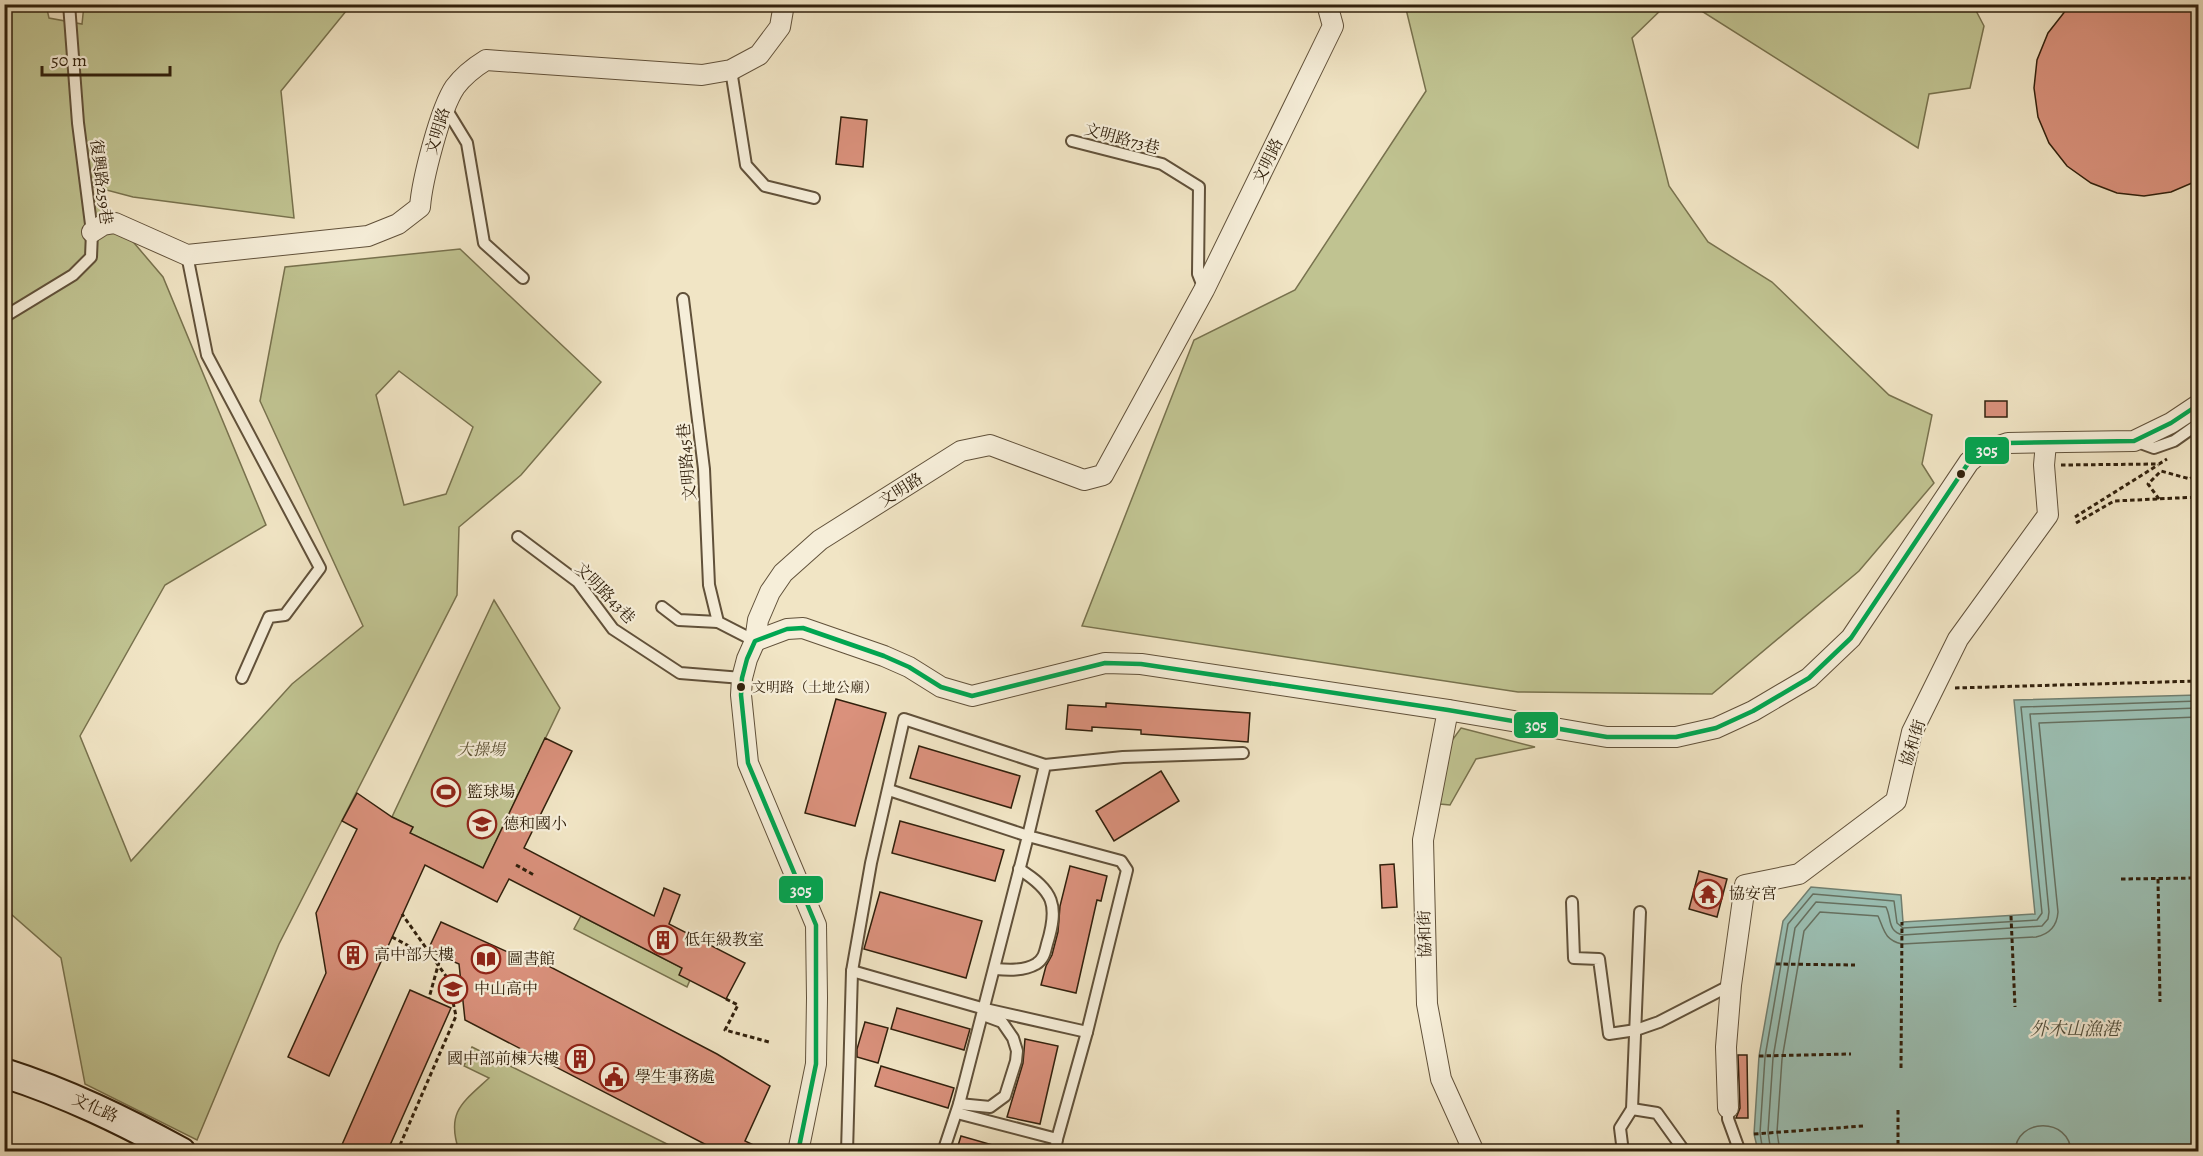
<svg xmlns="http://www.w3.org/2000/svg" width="2203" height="1156" font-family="Alegreya,'Noto Serif TC',serif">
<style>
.green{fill:#c0c391;stroke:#78724e;stroke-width:1.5;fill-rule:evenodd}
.water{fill:#9bbfb3;stroke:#717f70;stroke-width:1.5}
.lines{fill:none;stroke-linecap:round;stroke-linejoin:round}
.shore{stroke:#667060;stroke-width:1.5}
.building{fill:#da917c;stroke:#31200c;stroke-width:1.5}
.lane-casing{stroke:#61513a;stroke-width:14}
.street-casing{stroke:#61513a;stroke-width:22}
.secondary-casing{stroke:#31200c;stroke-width:32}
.path{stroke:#31200c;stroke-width:3;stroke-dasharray:4.5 3;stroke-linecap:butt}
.lane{stroke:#f6eed9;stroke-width:10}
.street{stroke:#f6eed9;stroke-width:20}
.secondary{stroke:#f6eed9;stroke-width:28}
.path-bridge{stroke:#31200c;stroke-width:3;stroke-dasharray:4.5 3;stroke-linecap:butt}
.bus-1-casing{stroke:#f6eed9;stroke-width:9}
.bus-1{stroke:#00a651;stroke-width:4.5}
.bus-dot{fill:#31200c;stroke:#f6eed9;stroke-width:2}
.labels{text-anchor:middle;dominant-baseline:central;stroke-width:4.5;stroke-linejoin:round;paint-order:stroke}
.bus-label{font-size:14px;fill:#31200c;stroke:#f6eed9;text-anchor:start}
.street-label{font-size:16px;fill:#31200c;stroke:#f6eed9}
.park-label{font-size:16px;font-style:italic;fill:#5c5134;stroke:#f6eed9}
.poi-label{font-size:16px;fill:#31200c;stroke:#f6eed9;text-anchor:start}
.water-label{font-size:18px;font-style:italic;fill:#51503e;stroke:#f6eed9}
.line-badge{stroke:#f6eed9;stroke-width:2}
.badge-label{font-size:16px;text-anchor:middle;font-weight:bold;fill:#fff}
</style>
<rect width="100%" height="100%" fill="#f1e5c5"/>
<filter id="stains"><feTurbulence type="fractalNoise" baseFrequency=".00333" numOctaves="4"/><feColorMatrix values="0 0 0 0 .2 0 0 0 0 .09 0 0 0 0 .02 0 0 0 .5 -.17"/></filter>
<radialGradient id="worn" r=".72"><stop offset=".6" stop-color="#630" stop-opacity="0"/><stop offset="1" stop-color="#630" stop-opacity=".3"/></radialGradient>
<g class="green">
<path d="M 5,5 L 46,5 L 49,18 L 82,24 L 84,5 L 351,5 L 281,91 L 294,218 L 133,197 L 84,184 L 163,277 L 266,525 L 165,585 L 80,736 L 131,861 L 292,684 L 363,626 L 260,401 L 285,267 L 460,249 L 601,382 L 521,475 L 459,527 L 457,595 L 279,944 L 197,1140 L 85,1084 L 61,958 L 12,915 L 5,913 ZM 399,371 L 473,427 L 446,494 L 404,505 L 376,395 Z"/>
<polygon points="1405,5 1666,5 1632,38 1669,186 1708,242 1772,282 1889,395 1932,415 1922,464 1934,483 1859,571 1712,694 1518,692 1082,626 1194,340 1295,290 1426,91"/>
<polygon points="1692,5 1973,5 1984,26 1970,88 1929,94 1918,148"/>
<polygon points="494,600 560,708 483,868 410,833 413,827 392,817"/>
<polygon points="1461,728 1535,747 1476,759 1450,805 1440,804 1448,746"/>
<polygon points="581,916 682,968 690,980 687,987 574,929"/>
<path d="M 472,1047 L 681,1151 L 459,1151 C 446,1112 462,1103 489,1078 L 464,1066 Z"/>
</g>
<polygon class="water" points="2198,695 2198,1151 2053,1152 2047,1148 1955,1152 1758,1151 1754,1134 1759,1056 1783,921 1811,887 1901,895 1903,922 2035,914 2014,700"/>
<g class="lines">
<g class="shore">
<polyline points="1763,1152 1760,1133 1765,1057 1788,924 1813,894 1894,901 1897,923 1903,928 2037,920 2042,913 2021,707 2198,701"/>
<path d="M 1771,1152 L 1768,1132 L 1773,1058 L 1795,928 L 1816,902 L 1886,907 C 1892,919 1887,931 1903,935 L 2042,926 L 2048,919 L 2049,912 L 2030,714 L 2198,708"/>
<path d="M 1780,1152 L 1777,1132 L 1782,1059 L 1804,931 L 1820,912 L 1878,916 C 1884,929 1884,940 1902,944 L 2036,937 C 2050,934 2057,926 2058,912 L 2039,723 L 2198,717"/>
<path d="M 2015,1152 C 2016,1117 2070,1117 2071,1152"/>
</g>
</g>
<g class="building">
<polygon points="2074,4 2199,4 2199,180 2171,192 2144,196 2117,193 2091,183 2067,166 2049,143 2038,117 2034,88 2037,60 2048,33 2066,10"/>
<polygon points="841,117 867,120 863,167 836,164"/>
<rect x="1985" y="401" width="22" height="16"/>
<polygon points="836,699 886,713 855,826 805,813"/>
<polygon points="1106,703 1250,713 1248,742 1141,734 1141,730 1092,727 1092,731 1066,729 1068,705 1106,707"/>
<polygon points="545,738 572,751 524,848 654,916 664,888 680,895 669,924 745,963 726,999 679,975 682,968 509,879 497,902 425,865 329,1076 288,1057 326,973 316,913 357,829 342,821 357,793 392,817 413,827 410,833 483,868"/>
<polygon points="919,746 1020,776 1011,808 910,778"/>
<polygon points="1161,771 1179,801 1114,841 1096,811"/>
<polygon points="900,821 1004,850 995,881 892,853"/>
<polygon points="1394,864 1397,907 1382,908 1380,865"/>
<polygon points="1070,866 1107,876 1101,901 1097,900 1076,993 1041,985 1046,966 1052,955 1058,932 1060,906"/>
<polygon points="1699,871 1727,879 1717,917 1689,909"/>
<polygon points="880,892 982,921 966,978 864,949"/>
<polygon points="441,922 539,966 541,962 717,1054 770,1086 745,1141 768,1152 720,1152 465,1020 459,964 428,950"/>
<polygon points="410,990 451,1008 387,1152 350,1152 341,1147"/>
<polygon points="897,1008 970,1029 964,1050 891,1029"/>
<polygon points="865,1022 888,1028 878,1063 857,1057 857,1049"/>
<polygon points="1025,1039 1058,1046 1040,1124 1007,1117 1023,1063"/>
<polygon points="1738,1055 1747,1055 1748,1118 1736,1118 1740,1108"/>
<polygon points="881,1066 954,1088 948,1108 875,1086"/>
<polygon points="961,1136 1003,1148 1002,1152 956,1152"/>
</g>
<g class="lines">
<g class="lane-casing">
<g id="lane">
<polyline points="731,70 746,165 765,186 814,198"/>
<polyline points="445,107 467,143 484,243 523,278"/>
<polyline points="1072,141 1162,164 1199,187 1198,274 1204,289"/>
<polyline points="187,255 207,355 320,568 285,615 269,617 242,678"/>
<polyline points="683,299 704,469 709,585 718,622 755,641"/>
<polyline points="4,317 73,275 91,257 92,232 78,123 69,4"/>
<polyline points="2135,441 2154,448 2174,441 2198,424"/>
<polyline points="518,537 578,582 613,629 680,673 742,678"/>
<polyline points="662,607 679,620 718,622"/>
<polyline points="889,790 1028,836 959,1104 943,1152"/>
<polyline points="1572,902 1574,958 1599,959 1609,1034 1636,1030 1659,1022 1731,985"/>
<path d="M 995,969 C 1008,970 1024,971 1036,964 C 1044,959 1045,952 1047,944 C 1059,905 1054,891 1019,869"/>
<polyline points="852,971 985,1009 1087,1032 1127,870 1121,861 1028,836 1045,765 1123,757 1243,753"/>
<polyline points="959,1104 990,1107 1005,1096 1016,1061 1017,1051 1013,1038 1002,1022 983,1015"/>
<polyline points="1728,1108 1728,1119 1740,1152"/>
<polyline points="1632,1109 1657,1113 1685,1152"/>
<polyline points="957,1113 1057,1139 1087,1032"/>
<polyline points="847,1152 852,971 871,863 904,719 1045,765"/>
<polyline points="1055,1152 1057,1139"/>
<polyline points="1623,1152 1620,1128 1632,1109 1640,912"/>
</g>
</g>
<g class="street-casing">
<g id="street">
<path d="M 92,232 L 103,225 L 115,223 L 187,255 L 368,236 L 398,224 L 420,207 C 422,181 440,109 455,87 C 464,75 473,68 486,60 L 702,75 L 731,70 L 759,55 L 780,27 L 784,4"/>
<polyline points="755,641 787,629 803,628 884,656 909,667 941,687 972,696 1105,663 1141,664 1448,710 1607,737 1676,737 1716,728 1753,711 1809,678 1851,638 1969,462 1981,452 2008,443 2134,441 2171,423 2198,405"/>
<polyline points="1448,710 1423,840 1427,1004 1441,1079 1474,1152"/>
<polyline points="1728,1108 1726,1047 1731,985 1745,885 1799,874 1896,801 1912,732 1958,639 2048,515 2044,465 2046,443"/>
<polyline points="798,1152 816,1064 817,998 816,925 748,763 741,695 742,678 747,659 755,641 758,620 770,592 783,573 820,540 961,451 990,445 1084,480 1103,475 1204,290 1333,26 1327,4"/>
</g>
</g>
<g class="secondary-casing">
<path id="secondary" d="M 4,1073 C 67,1093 124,1121 181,1152"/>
</g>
<g class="path">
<polyline points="2061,465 2159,464 2167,459"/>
<polyline points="2159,499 2148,484 2161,471 2190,479 2198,473"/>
<polyline points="2075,517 2158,465"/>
<polyline points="2076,523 2114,501 2198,497"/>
<polyline points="1955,688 2198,681"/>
<polyline points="516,865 534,875"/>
<polyline points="2121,879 2198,878"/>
<polyline points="2158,879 2160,1002"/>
<polyline points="2011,916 2015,1007"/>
<polyline points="439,962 442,956"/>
<polyline points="1776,964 1855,965"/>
<polyline points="726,999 738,1005 725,1030 769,1042"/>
<polyline points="1759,1056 1851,1054"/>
<polyline points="1901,1068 1902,922"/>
<polyline points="1754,1134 1863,1126"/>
<polyline points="397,1152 456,1016 448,979 402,914"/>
<polyline points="1898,1152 1898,1109"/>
</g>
<use href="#lane" class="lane"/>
<use href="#street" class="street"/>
<use href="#secondary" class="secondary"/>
<polyline class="path-bridge" points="392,937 439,962 429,998"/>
<g class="bus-1-casing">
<polyline id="bus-1" points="798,1152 816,1064 816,925 748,763 741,695 742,678 747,659 755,641 787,629 803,628 884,656 909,667 941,687 972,696 1105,663 1141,664 1448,710 1607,737 1676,737 1716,728 1753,711 1809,678 1851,638 1969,462 1981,452 2008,443 2134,441 2171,423 2198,405"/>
</g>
<use href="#bus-1" class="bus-1"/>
</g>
<defs>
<g id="stadium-ring" transform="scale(1.5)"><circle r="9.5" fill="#f6eed9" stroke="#8f2418" stroke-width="1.5"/><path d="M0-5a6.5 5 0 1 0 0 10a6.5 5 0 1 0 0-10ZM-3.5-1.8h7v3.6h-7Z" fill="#8f2418"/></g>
<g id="school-ring" transform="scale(1.5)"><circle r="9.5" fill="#f6eed9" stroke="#8f2418" stroke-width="1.5"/><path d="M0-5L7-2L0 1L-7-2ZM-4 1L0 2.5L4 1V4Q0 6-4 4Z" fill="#8f2418"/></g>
<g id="temple-ring" transform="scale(1.5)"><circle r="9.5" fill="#f6eed9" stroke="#8f2418" stroke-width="1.5"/><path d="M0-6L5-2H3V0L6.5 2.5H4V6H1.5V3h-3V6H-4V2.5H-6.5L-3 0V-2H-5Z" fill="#8f2418"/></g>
<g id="building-ring" transform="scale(1.5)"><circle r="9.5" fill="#f6eed9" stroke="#8f2418" stroke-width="1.5"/><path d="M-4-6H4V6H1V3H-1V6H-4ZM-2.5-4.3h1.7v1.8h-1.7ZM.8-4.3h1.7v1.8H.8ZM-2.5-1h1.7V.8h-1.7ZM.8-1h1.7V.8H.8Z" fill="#8f2418"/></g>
<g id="library-ring" transform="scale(1.5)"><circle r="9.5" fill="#f6eed9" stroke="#8f2418" stroke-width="1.5"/><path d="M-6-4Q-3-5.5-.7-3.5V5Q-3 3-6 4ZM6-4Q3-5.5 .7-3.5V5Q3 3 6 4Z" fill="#8f2418"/></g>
<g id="civic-ring" transform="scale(1.5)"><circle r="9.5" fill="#f6eed9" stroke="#8f2418" stroke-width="1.5"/><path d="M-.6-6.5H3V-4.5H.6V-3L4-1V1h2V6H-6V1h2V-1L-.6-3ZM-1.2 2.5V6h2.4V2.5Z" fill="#8f2418"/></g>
</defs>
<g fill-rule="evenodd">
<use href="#stadium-ring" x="446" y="792"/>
<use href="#school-ring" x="482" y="824"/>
<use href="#temple-ring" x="1708" y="894"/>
<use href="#building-ring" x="663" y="940"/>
<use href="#building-ring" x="353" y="955"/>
<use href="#library-ring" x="486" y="959"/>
<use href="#school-ring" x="453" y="989"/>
<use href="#building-ring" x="580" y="1059"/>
<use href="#civic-ring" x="614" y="1077"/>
</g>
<g class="bus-dot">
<circle cx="1961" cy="474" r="5"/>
<circle cx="741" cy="687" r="5"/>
</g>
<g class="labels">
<g class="bus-label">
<text x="752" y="687">文明路（土地公廟）</text>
</g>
<g class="street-label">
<text transform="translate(438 131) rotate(-73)">文明路</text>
<text transform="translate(1122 139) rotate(15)">文明路73巷</text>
<text transform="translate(1268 161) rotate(-64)">文明路</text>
<text transform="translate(101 182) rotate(83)">復興路259巷</text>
<text transform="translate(687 462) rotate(-95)">文明路45巷</text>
<text transform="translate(901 490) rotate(-32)">文明路</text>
<text transform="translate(605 593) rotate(46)">文明路43巷</text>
<text transform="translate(1913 743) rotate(-72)">協和街</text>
<text transform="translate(1425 934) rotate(-91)">協和街</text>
<text transform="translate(95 1108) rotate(24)">文化路</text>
</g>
<g class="park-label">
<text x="481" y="750">大操場</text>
</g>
<g class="poi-label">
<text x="467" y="792">籃球場</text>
<text x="503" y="824">德和國小</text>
<text x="1729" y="894">協安宮</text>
<text x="684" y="940">低年級教室</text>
<text x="374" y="955">高中部大樓</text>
<text x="507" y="959">圖書館</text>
<text x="474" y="989">中山高中</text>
<text x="559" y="1059" text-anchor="end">國中部前棟大樓</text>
<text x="635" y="1077">學生事務處</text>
</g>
<g class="water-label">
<text x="2075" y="1029">外木山漁港</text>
</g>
</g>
<g class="line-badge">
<rect x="1964" y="436" width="46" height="29" rx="6" fill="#00a651"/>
<rect x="1513" y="711" width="46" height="28" rx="6" fill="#00a651"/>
<rect x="778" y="875" width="46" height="29" rx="6" fill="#00a651"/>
</g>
<g class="badge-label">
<text x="1987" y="456">305</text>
<text x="1536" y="731">305</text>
<text x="801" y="896">305</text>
</g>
<rect width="2203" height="1156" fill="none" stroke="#f1e5c5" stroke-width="24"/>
<rect x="6" y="6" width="2191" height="1144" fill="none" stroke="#31200c" stroke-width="3"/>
<rect x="12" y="12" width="2179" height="1132" fill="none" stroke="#31200c" stroke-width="1.5"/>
<path d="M42 66v9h128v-9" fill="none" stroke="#31200c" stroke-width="3"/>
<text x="51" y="66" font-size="18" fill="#31200c" stroke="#f6eed9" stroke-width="4.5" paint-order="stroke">50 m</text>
<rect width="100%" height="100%" filter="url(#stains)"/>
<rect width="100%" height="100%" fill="url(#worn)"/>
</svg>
